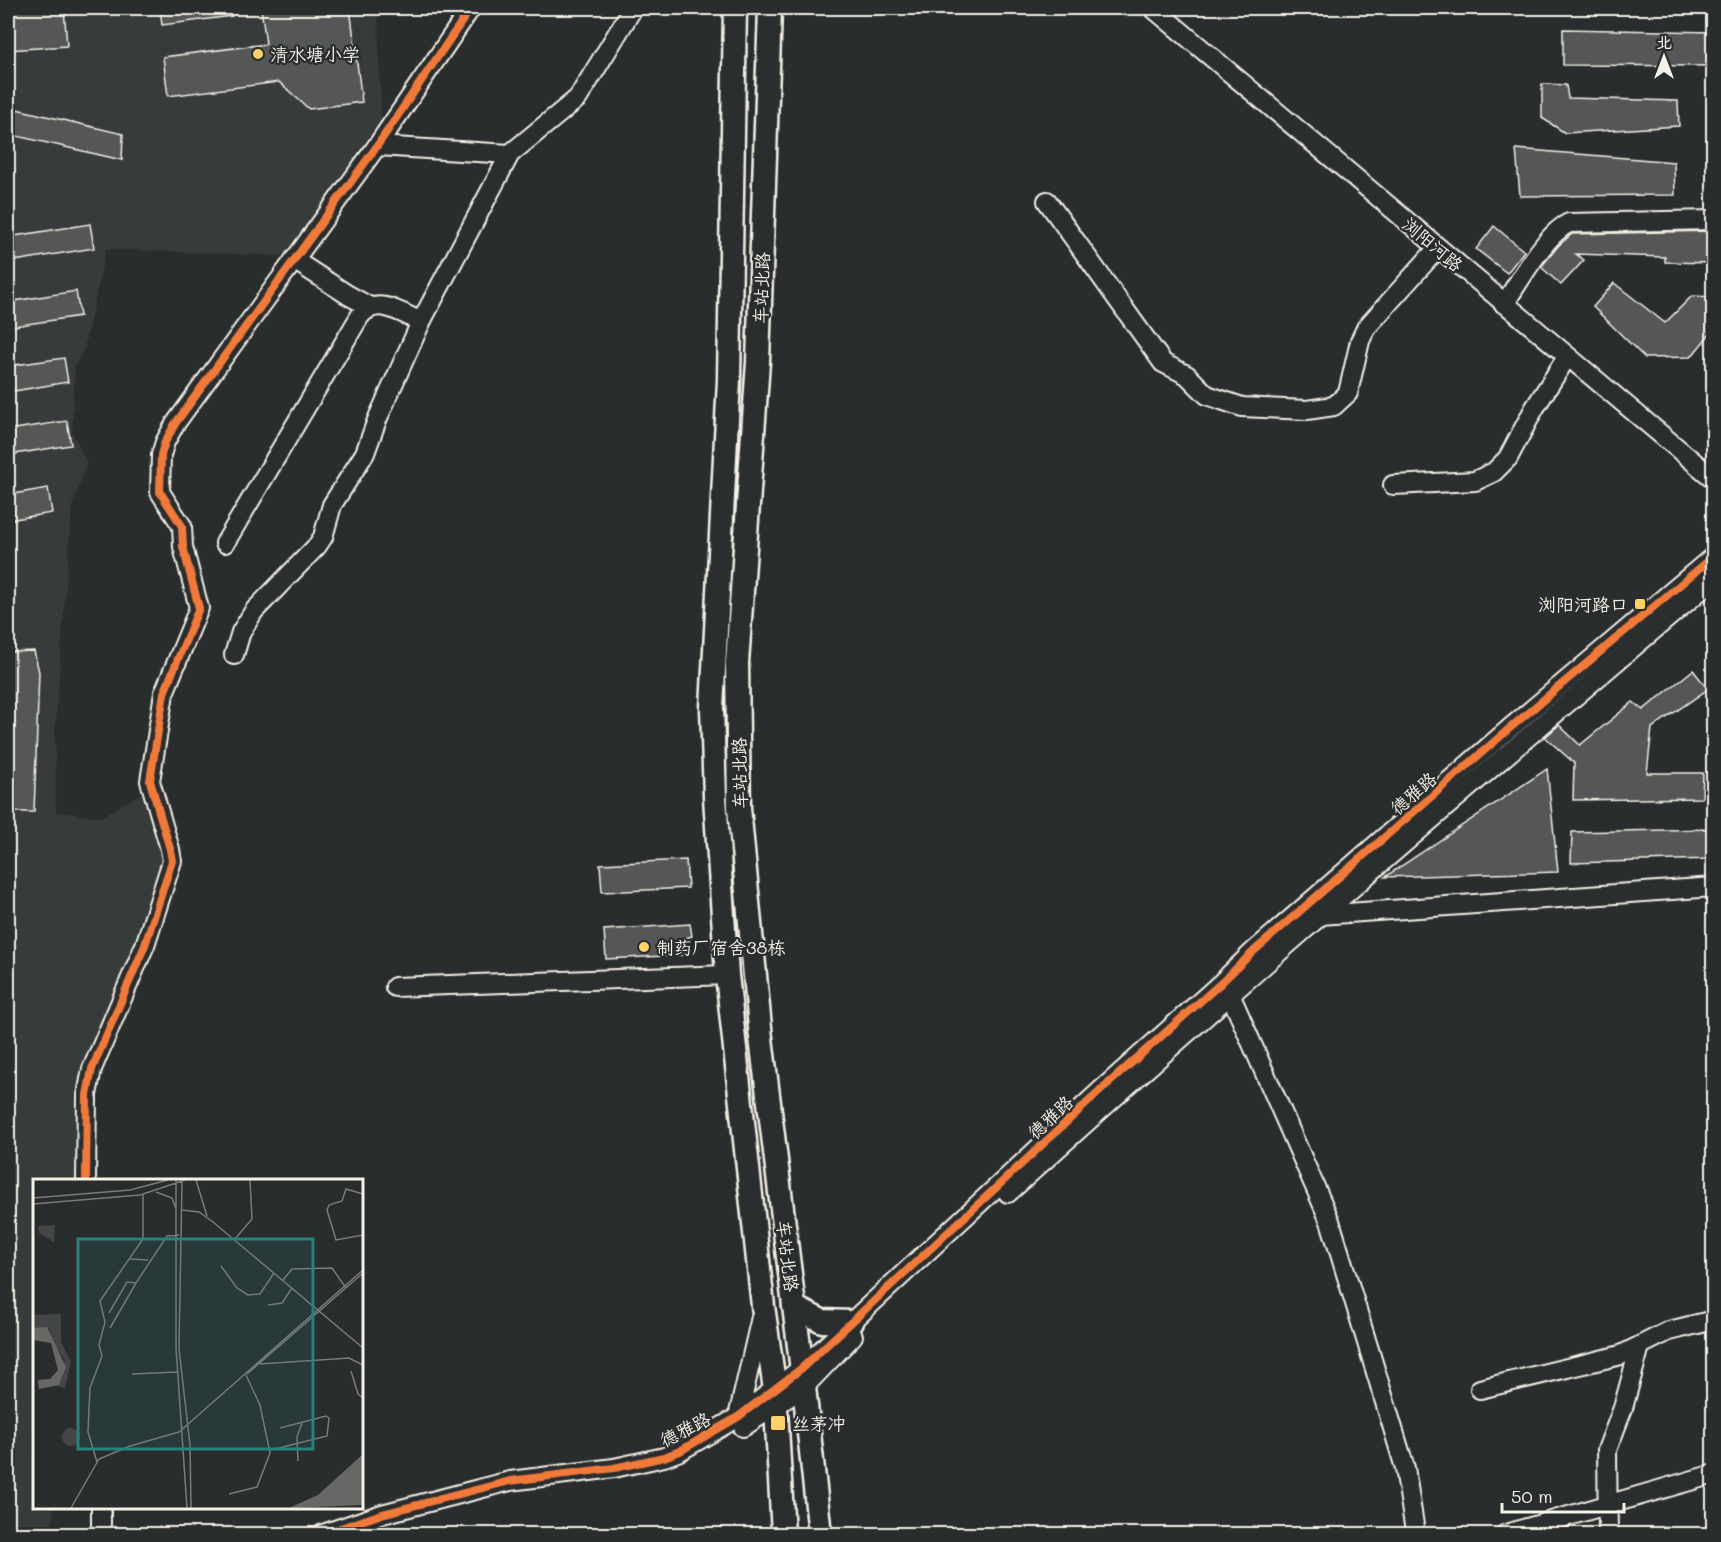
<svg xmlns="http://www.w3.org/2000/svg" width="1721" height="1542" font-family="Mali,'LXGW WenKai TC',sans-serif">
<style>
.built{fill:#373a3a}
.building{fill:#555756;stroke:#f4f1e8;stroke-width:1.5}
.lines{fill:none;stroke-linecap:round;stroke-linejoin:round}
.minor-casing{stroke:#f4f1e8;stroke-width:22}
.major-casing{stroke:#f4f1e8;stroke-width:27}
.minor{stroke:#2a2d2e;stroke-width:18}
.major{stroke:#2a2d2e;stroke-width:22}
.cycleway-casing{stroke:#2a2d2e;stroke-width:11}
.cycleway{stroke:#f17a3a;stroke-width:8}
.poi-dot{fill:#ffd166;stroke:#2a2d2e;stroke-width:2}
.labels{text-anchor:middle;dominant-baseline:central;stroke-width:4.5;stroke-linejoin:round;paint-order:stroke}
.poi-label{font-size:18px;fill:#f4f1e8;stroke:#2a2d2e;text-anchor:start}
.street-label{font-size:18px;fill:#f4f1e8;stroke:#2a2d2e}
.inset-road{fill:none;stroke:#7b7b78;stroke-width:1.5}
.view{fill:#26827a;fill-opacity:0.15;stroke:#26827a;stroke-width:3}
.inset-edge{fill:none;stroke:#f4f1e8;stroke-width:3}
</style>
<rect width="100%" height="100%" fill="#2a2d2e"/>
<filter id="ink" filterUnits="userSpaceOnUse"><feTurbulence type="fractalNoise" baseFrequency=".0167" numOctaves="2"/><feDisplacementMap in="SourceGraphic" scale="12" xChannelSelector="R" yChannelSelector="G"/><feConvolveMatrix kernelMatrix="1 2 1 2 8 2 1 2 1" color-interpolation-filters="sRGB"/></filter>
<g filter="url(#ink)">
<polygon class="built" points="8,8 378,8 381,120 285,256 106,249 84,349 75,365 72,432 87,463 72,507 55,730 56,812 101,817 142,793 165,854 124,984 75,1092 77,1180 34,1180 34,1508 54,1508 52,1534 8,1534"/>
<g class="building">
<polygon points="8,8 64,8 67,46 8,50"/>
<polygon points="160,8 232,8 232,16 162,25"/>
<polygon points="261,8 350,8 362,102 309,109 279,82 168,96 163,57 266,44"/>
<polygon points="1563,29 1713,32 1713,66 1563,65"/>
<polygon points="1542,84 1566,85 1568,98 1678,101 1679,126 1565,133 1542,118"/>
<polygon points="8,107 123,134 122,160 8,134"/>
<polygon points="1516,149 1674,162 1675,195 1520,196"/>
<polygon points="90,224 94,248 8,262 8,237"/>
<polygon points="1494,226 1524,251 1507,273 1476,249"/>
<polygon points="1713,231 1713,263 1665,262 1665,257 1576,254 1584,260 1561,285 1541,267 1559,245 1572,234"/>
<polygon points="1614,283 1665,323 1692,296 1713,297 1713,330 1691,357 1645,358 1593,307"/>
<polygon points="76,291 80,316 8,327 8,302"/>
<polygon points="64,358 68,382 8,392 8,366"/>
<polygon points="67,421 71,445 8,455 8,430"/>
<polygon points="48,488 52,513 8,520 8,495"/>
<polygon points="34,651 39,672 34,812 8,812 8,652"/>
<polygon points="1693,670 1708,689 1652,728 1647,773 1703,773 1702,798 1573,800 1574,763 1545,737 1559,725 1580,745 1633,702 1643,710"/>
<polygon points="1547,769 1558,872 1385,877"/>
<polygon points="1713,829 1712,859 1571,863 1572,832"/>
<polygon points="686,860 688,888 602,892 600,864"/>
<polygon points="690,924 692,936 683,939 684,955 606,959 604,930"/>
</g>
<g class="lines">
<g class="minor-casing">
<g id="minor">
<polyline points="1153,8 1714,479"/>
<polyline points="377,146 510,154"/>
<polyline points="1047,201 1163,363 1187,375 1207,395 1242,407 1307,410 1334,406 1348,393 1360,341 1366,328 1438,248"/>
<polyline points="294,260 348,295 370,307"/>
<path d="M 1504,304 C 1520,281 1545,234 1569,223 L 1714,220"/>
<polyline points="1393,485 1475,481 1494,472 1508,458 1534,409 1567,357"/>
<path d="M 225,543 L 360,316 C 377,295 401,313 421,322 L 510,154 L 578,98 L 633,8"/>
<polyline points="234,655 241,632 254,611 317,546 323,537 332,505 365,453 377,420 421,322"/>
<polyline points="1320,915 1714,887"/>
<polyline points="395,987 727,975"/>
<polyline points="1230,994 1330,1221 1405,1468 1414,1525 1414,1534"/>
<polyline points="86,1180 87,1095 92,1069 145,945 172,861 170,849 150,781 164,693 199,608 183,547 182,526 160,492 161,455 165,442 175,424 377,146 471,8"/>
<path d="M 1008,1193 C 1239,984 1475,780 1714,579"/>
<polyline points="1480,1389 1621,1355 1669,1331 1714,1320"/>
<polyline points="738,1417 761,1317"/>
<polyline points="743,1427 804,1387 853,1336"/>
<polyline points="101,1534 101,1508"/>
<polyline points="323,1534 382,1514 510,1481 614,1468 664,1457 680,1451 738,1417 802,1368 1100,1091 1221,983 1254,951 1510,728 1714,556"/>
<polyline points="1506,1534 1714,1474"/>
<polyline points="1608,1534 1607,1450 1623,1408 1640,1346"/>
</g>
</g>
<g class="major-casing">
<g id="major">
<polyline points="735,8 729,380 712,708 715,797 727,975 763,1306 775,1390 783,1534"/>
<polyline points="770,8 758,362 737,663 739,808 761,1038 804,1387 820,1534"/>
<polyline points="794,1307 822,1321 852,1322"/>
</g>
</g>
<use href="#minor" class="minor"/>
<use href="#major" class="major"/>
<g class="cycleway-casing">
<g id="cycleway">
<polyline points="86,1180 87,1095 92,1069 145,945 172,861 170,849 150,781 164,693 199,608 183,547 182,526 160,492 161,455 165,442 175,424 377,146 471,8"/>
<polyline points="323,1534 382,1514 510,1481 614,1468 664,1457 680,1451 738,1417 802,1368 1100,1091 1221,983 1254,951 1510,728 1714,556"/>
</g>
</g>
<use href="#cycleway" class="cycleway"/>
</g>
</g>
<g class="poi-dot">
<circle cx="258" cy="54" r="6"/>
<rect x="1634" y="598" width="12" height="12" rx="3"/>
<circle cx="644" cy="947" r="6"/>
<rect x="770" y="1415" width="16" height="16" rx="3"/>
</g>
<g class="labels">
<g class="poi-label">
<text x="270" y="54">清水塘小学</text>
<text x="1628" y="604" text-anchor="end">浏阳河路口</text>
<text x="656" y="947">制药厂宿舍38栋</text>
<text x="792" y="1423">丝茅冲</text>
</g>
<g class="street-label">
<text transform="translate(1433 244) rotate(40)">浏阳河路</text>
<text transform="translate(761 288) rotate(-88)">车站北路</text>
<text transform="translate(739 773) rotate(-91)">车站北路</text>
<text transform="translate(1413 793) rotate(-41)">德雅路</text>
<text transform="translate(1050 1117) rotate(-43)">德雅路</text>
<text transform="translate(788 1256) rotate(83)">车站北路</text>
<text transform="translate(685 1429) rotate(-27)">德雅路</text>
</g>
</g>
<g transform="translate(33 1179)">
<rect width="330" height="330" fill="#2a2d2e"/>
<path d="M 22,46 L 21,63 L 6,54 L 5,47 ZM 28,135 L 28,163 L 38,183 L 32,209 L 24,207 L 32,181 L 20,165 L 16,150 L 0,149 L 0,136 ZM29 258a9 9 0 1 1 18 0a9 9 0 1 1-18 0Z" fill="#444645"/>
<path d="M 14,148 L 33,188 L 26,206 L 6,210 L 5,201 L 17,200 L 25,191 L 18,164 L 0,161 L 0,149 ZM 330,275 L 330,326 L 256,329 L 285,316 Z" fill="#676866"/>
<path class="inset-road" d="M 143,1 L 143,169 L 154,329M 149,1 L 146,170 L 157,266 L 158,329M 163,1 L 174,37M 123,13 L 139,19 L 143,30M 330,15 L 313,10 L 309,22 L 296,26 L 294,31 L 303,61 L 330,56M 0,19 L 97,11 L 135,1M 0,25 L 107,16 L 152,1M 149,31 L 166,33 L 180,43 L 330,169M 202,60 L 219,40 L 217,1M 97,80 L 115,81M 188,87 L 204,109 L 215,116 L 227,115 L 241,94M 250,101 L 259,90 L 299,89 L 313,109M 235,126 L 249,124 L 259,109M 76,134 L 94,103 L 103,104 L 134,57 L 146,56M 77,149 L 103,104M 227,185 L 316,179 L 330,186M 318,192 L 325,215 L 330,219M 99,195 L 144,193M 214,195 L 330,94M 238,271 L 294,257 L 296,239 L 293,237 L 247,249M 265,282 L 264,258 L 269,244M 64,283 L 55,253 L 57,209 L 69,177 L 66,166 L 72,143 L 67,122 L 110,60 L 110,15M 196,315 L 224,308 L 237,274 L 227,226 L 213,196M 38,329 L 66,280 L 97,267 L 146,253 L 330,91"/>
<path class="view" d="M 45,60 L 280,60 L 280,270 L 45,270 Z"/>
<rect width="330" height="330" class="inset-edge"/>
</g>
<rect width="1721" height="1542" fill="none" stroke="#2a2d2e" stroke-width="30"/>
<rect x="15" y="15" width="1691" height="1512" fill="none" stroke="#f4f1e8" stroke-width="2" filter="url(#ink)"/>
<g transform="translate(1664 57)" stroke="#2a2d2e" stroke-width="4.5" paint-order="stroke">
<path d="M0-4.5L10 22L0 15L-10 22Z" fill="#f4f1e8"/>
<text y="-9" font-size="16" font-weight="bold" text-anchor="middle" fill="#f4f1e8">北</text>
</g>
<path d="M1502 1503v9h122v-9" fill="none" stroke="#f4f1e8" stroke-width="3"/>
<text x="1511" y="1503" font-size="18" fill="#f4f1e8" stroke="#2a2d2e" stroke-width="4.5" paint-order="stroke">50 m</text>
</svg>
